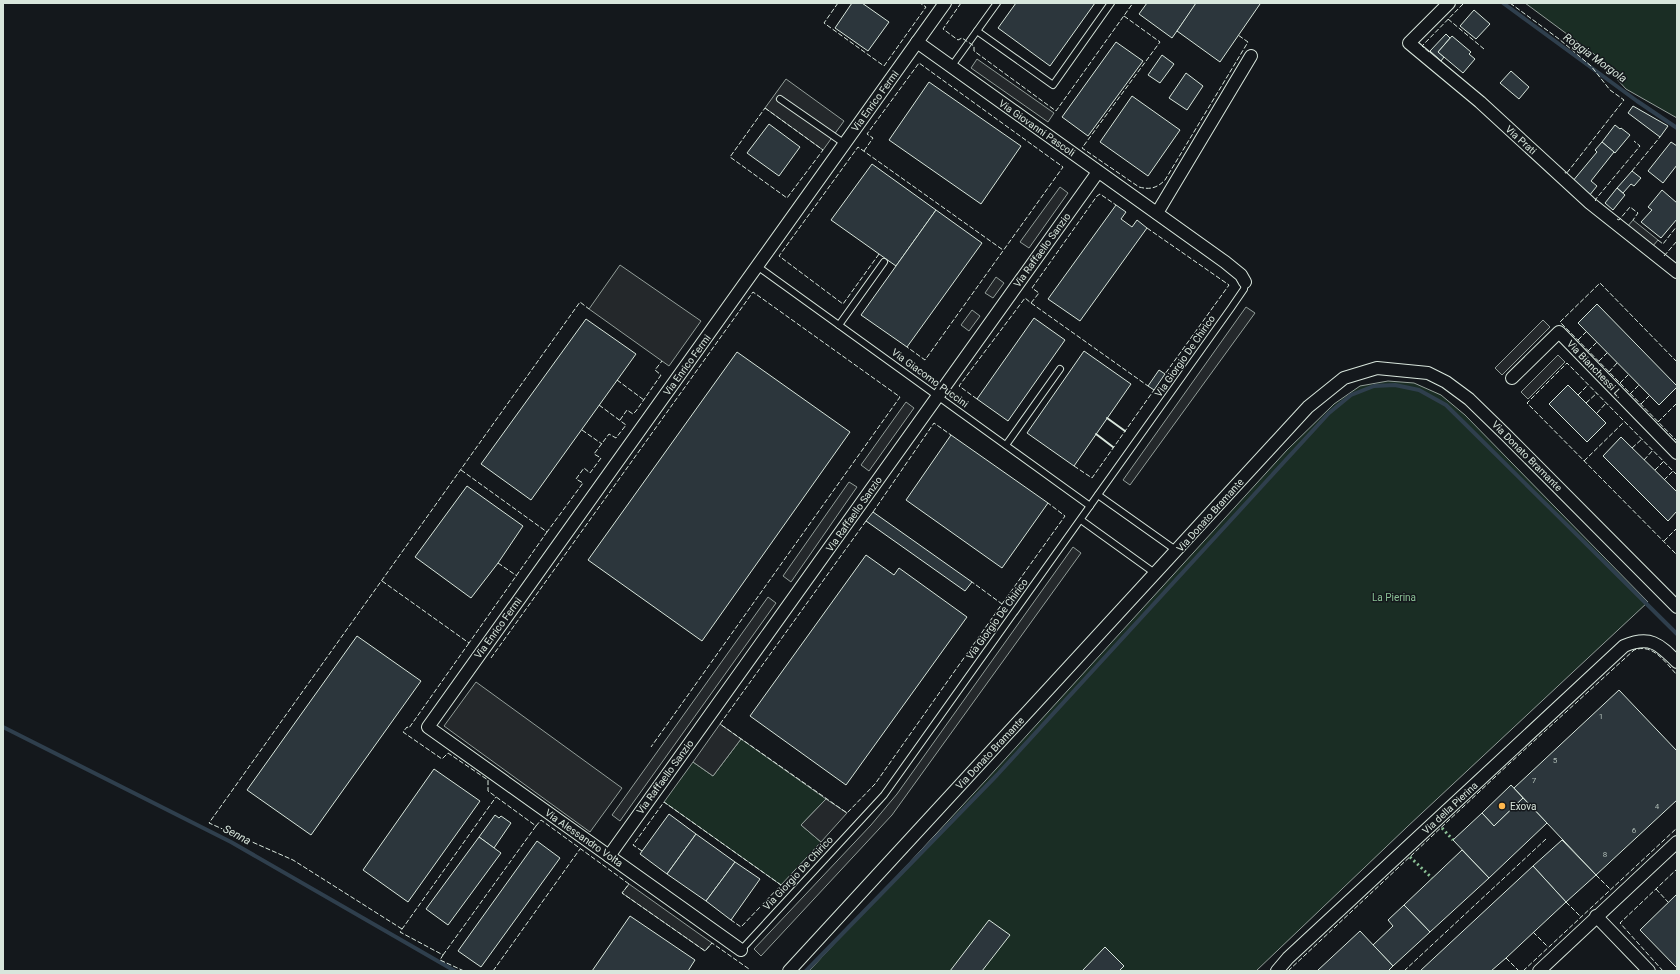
<svg xmlns="http://www.w3.org/2000/svg" width="1680" height="974" font-family="Roboto,sans-serif">
<style>
.green{fill:#1a2d24;stroke:#939e99}
.parking{fill:#24282b;stroke:#939e99}
.lines{fill:none;stroke-linecap:round;stroke-linejoin:round}
.stream{stroke:#2f3f4d;stroke-width:4}
.building{fill:#2c363c;stroke:#d8e6dc}
.service-casing{stroke:#d8e6dc;stroke-width:8}
.minor-casing{stroke:#d8e6dc;stroke-width:14}
.service{stroke:#14181c;stroke-width:6}
.minor{stroke:#14181c;stroke-width:12}
.hedge{stroke:#8ac095;stroke-width:3;stroke-dasharray:2 3;stroke-linecap:butt}
.fence{stroke:#d8e6dc;stroke-width:1;stroke-dasharray:5 2;stroke-linecap:butt}
.wall{stroke:#d8e6dc;stroke-width:2}
.poi-dot{fill:#ffb74d;stroke:#14181c;stroke-width:1.5}
.labels{text-anchor:middle;dominant-baseline:central;stroke-width:3;stroke-linejoin:round;paint-order:stroke}
.number-label{font-size:8px;fill:#adbab4}
.street-label{font-size:10px;fill:#d8e6dc;stroke:#14181c}
.park-label{font-size:10px;fill:#8ac095;stroke:#14181c}
.poi-label{font-size:10px;fill:#d8e6dc;stroke:#14181c;text-anchor:start}
.water-label{font-size:11px;font-style:italic;fill:#d8e6dc;stroke:#14181c}
</style>
<rect width="100%" height="100%" fill="#14181c"/>
<g class="green">
<polygon points="1525,3 1677,3 1677,118 1626,89 1594,54"/>
<polygon points="1388,381 1414,383 1441,395 1465,415 1648,602 1407,827 1256,971 809,971 986,780 1287,450 1334,404 1360,386"/>
<polygon points="741,739 826,799 801,825 821,842 781,885 664,802 693,762 713,776"/>
</g>
<g class="parking">
<polygon points="977,59 1054,113 1048,122 971,68"/>
<polygon points="786,79 844,121 823,150 765,108"/>
<polygon points="1060,187 1068,193 1029,248 1020,242"/>
<polygon points="1633,220 1658,240 1652,247 1627,227"/>
<polygon points="620,265 701,321 669,366 589,309"/>
<polygon points="996,277 1004,283 993,298 985,293"/>
<polygon points="1246,307 1255,313 1130,485 1123,480"/>
<polygon points="972,310 980,316 969,331 961,325"/>
<polygon points="1543,320 1550,327 1502,375 1495,368"/>
<polygon points="1558,355 1565,362 1528,399 1521,392"/>
<polygon points="906,402 914,408 869,471 861,465"/>
<polygon points="849,482 857,487 791,582 783,576"/>
<polygon points="1073,547 1081,553 892,815 761,956 754,949 871,825 897,794"/>
<polygon points="768,597 776,603 620,821 612,815"/>
<polygon points="476,682 622,788 590,832 444,726"/>
<polygon points="720,724 741,739 713,776 693,762"/>
<polygon points="826,799 847,813 821,842 801,825"/>
<polygon points="629,884 712,943 705,951 622,893"/>
</g>
<g class="lines">
<g class="stream">
<polyline points="1503,3 1637,101 1677,128"/>
<polyline points="3,727 231,842 455,971"/>
<polyline points="806,971 997,775 1329,413 1351,395 1374,386 1395,385 1419,390 1446,405 1677,634"/>
</g>
</g>
<g class="building">
<polygon points="852,3 862,3 889,22 868,51 835,28"/>
<polygon points="1016,3 1095,3 1050,66 998,28"/>
<polygon points="1147,3 1195,3 1196,4 1172,38 1139,14"/>
<polygon points="1258,3 1260,4 1220,62 1177,31 1196,3"/>
<polygon points="1474,10 1490,24 1476,39 1460,26"/>
<polygon points="1446,34 1450,38 1438,52 1444,57 1441,61 1430,51"/>
<polygon points="1452,36 1471,52 1469,54 1475,59 1463,73 1438,52"/>
<polygon points="1116,42 1143,61 1088,136 1062,117"/>
<polygon points="1162,55 1174,64 1160,83 1148,75"/>
<polygon points="1511,71 1529,87 1519,99 1500,83"/>
<polygon points="1186,73 1203,86 1187,110 1169,98"/>
<polygon points="929,82 1021,146 981,204 889,140"/>
<polygon points="1132,96 1180,130 1148,176 1100,142"/>
<polygon points="1633,106 1668,126 1660,137 1628,113"/>
<polygon points="769,124 800,147 779,176 747,153"/>
<polygon points="1615,125 1620,129 1621,128 1630,135 1615,153 1602,142"/>
<polygon points="1602,142 1614,152 1591,181 1597,186 1589,196 1572,182 1597,152 1595,150"/>
<polygon points="1671,142 1677,146 1677,165 1663,183 1648,171"/>
<polygon points="872,164 936,210 896,266 831,220"/>
<polygon points="1632,171 1641,178 1634,186 1631,184 1623,193 1617,188"/>
<polygon points="1617,188 1625,195 1613,210 1605,203"/>
<polygon points="1662,190 1677,203 1677,219 1661,238 1641,222 1652,210 1648,207"/>
<polygon points="1116,205 1126,212 1121,219 1132,227 1137,220 1147,228 1080,321 1048,299"/>
<polygon points="936,210 982,243 907,347 861,315"/>
<polygon points="1597,304 1677,386 1677,387 1659,405 1578,323"/>
<polygon points="1034,318 1065,340 1008,421 977,399"/>
<polygon points="586,319 636,354 531,500 481,464"/>
<polygon points="1084,351 1131,384 1074,466 1027,433"/>
<polygon points="737,352 850,432 702,641 588,560"/>
<polygon points="1159,370 1165,374 1154,390 1148,386"/>
<polygon points="1568,385 1606,423 1587,442 1549,404"/>
<polygon points="951,435 1048,503 1002,568 906,500"/>
<polygon points="1621,437 1677,492 1677,511 1668,521 1603,456"/>
<polygon points="467,486 523,526 498,563 471,598 415,557"/>
<polygon points="873,512 972,582 965,591 866,521"/>
<polygon points="866,555 894,575 899,568 967,617 846,785 750,716"/>
<polygon points="357,636 421,681 311,835 247,790"/>
<polygon points="1619,690 1677,751 1677,800 1596,875 1514,788"/>
<polygon points="434,769 480,801 408,902 363,870"/>
<polygon points="1511,785 1523,798 1494,826 1482,813"/>
<polygon points="1523,798 1547,823 1489,878 1453,840 1482,813 1494,826"/>
<polygon points="669,814 696,834 667,874 640,854"/>
<polygon points="495,815 499,818 501,816 511,823 494,848 479,837"/>
<polygon points="696,834 735,862 706,901 667,874"/>
<polygon points="479,837 501,853 448,925 426,909"/>
<polygon points="1562,840 1596,875 1566,902 1533,866"/>
<polygon points="537,841 560,858 481,967 458,951"/>
<polygon points="1462,850 1489,878 1430,932 1404,905"/>
<polygon points="735,862 760,879 731,920 706,901"/>
<polygon points="1533,866 1566,902 1506,958 1491,971 1420,971"/>
<polygon points="1677,894 1677,968 1640,930"/>
<polygon points="1404,905 1430,932 1393,966 1373,945 1393,926 1388,920"/>
<polygon points="630,916 695,960 688,971 592,971"/>
<polygon points="989,920 1010,935 982,971 950,971"/>
<polygon points="1360,931 1393,966 1388,971 1317,971"/>
<polygon points="1105,947 1124,966 1119,971 1082,971"/>
</g>
<g class="lines">
<g class="service-casing">
<g id="service">
<polyline points="977,31 1053,85 1111,3"/>
<polyline points="951,67 997,3"/>
<polyline points="780,99 845,144"/>
<polyline points="757,266 1090,506"/>
<polyline points="839,325 884,262"/>
<polyline points="1006,445 1060,369"/>
<polyline points="1098,495 1177,551"/>
<polyline points="1081,520 1156,574"/>
<polyline points="741,950 884,795 1231,308 1244,289 1245,282"/>
</g>
</g>
<g class="minor-casing">
<g id="minor">
<polyline points="1449,3 1409,43 1480,102 1590,203 1677,272"/>
<polyline points="917,42 1225,262 1241,275 1245,282"/>
<polyline points="1157,213 1251,56"/>
<polyline points="1512,378 1559,332 1677,453"/>
<polyline points="609,856 1098,172"/>
<polyline points="1596,916 1649,971"/>
<polyline points="741,950 428,727 945,3"/>
<polyline points="789,971 1308,407 1344,378 1377,368 1428,373 1446,382 1469,399 1506,435 1677,607"/>
<path d="M 1277,971 L 1288,958 L 1624,646 C 1650,635 1659,644 1677,662"/>
<polyline points="1539,971 1677,842"/>
</g>
</g>
<use href="#service" class="service"/>
<use href="#minor" class="minor"/>
<g class="hedge">
<polyline points="1442,828 1453,840"/>
<polyline points="1410,857 1432,878"/>
</g>
<g class="fence">
<polyline points="838,3 824,23 884,66 926,7 920,3"/>
<polyline points="961,3 943,29 958,40 962,38 974,46 974,51 1056,111 1133,3"/>
<polyline points="1510,3 1559,39 1591,66 1610,90 1624,100 1566,174 1565,172"/>
<path d="M 1124,16 L 1160,42 L 1082,148 L 1139,187 C 1150,190 1157,188 1165,180 L 1248,42 L 1238,35"/>
<polyline points="1448,19 1484,49"/>
<polyline points="1429,52 1422,46 1464,3"/>
<polygon points="765,108 823,150 787,198 730,157"/>
<polyline points="864,151 873,138 867,134 919,63 1063,167 925,360 907,347"/>
<polyline points="1632,171 1660,137"/>
<polyline points="1596,201 1595,200 1640,146 1634,141"/>
<polyline points="1617,219 1619,220 1630,207 1638,213 1633,220"/>
<polyline points="1147,228 1229,285 1165,374"/>
<polyline points="1658,240 1663,244 1677,226"/>
<polyline points="879,254 843,304 779,256 858,147 1003,250"/>
<polyline points="1664,256 1677,241"/>
<polyline points="1031,303 1148,386"/>
<polyline points="1578,340 1586,332"/>
<polyline points="1588,351 1597,342"/>
<polyline points="1599,361 1607,353"/>
<polyline points="1677,362 1600,283 1560,322 1677,441"/>
<polyline points="1609,372 1617,363"/>
<polyline points="617,380 644,400"/>
<polyline points="1620,383 1628,375"/>
<polyline points="1630,394 1639,385"/>
<polyline points="1578,395 1588,385"/>
<polyline points="977,399 959,386 1025,298 1031,303 1039,293 1032,288 1097,196 1100,194 1116,205"/>
<polyline points="1586,403 1597,393"/>
<polyline points="1641,404 1649,396"/>
<polyline points="1597,413 1606,403"/>
<polyline points="620,420 627,410 633,414 636,411 661,375 655,370 662,361"/>
<polyline points="1658,422 1677,403"/>
<polyline points="582,430 602,444"/>
<polyline points="1632,448 1642,439"/>
<polyline points="1644,460 1653,450"/>
<polyline points="1584,461 1624,422"/>
<polyline points="1074,466 1092,478 1154,390"/>
<polyline points="461,470 547,532 583,483 576,479 584,468 590,473 601,458 594,454 609,434 616,438 626,425 599,405"/>
<polyline points="1655,470 1664,461"/>
<polyline points="1677,475 1567,363 1527,403 1677,555"/>
<polyline points="1664,480 1673,471"/>
<polyline points="873,512 934,423 951,435"/>
<polyline points="866,521 720,724 847,813 875,784 1002,604 972,582"/>
<polyline points="1664,541 1677,528"/>
<polyline points="498,563 517,576"/>
<polyline points="382,581 469,643 547,532"/>
<polyline points="1002,604 1065,516 1048,503"/>
<polyline points="469,643 409,728 407,727 403,732 442,759 448,753 488,780 488,791 536,826 541,820 629,884 622,893 705,951 712,943 749,969 747,971"/>
<polyline points="491,658 753,292 900,397 651,747"/>
<polyline points="642,851 633,845 664,802 781,885 741,927 731,920"/>
<polyline points="1596,875 1610,889"/>
<polyline points="1656,889 1668,902"/>
<polyline points="1566,902 1581,917"/>
<polyline points="402,929 293,860 209,823 580,302 589,309"/>
<polyline points="1533,932 1548,947"/>
<polyline points="443,955 536,826"/>
<polyline points="1506,958 1519,971"/>
<polyline points="464,971 440,960 443,955 400,932 496,797"/>
<polyline points="493,971 580,849"/>
<path d="M 1288,971 L 1510,763 L 1634,650 C 1653,643 1665,662 1677,675"/>
<polyline points="1404,971 1546,839"/>
<polyline points="1523,971 1677,828"/>
<polyline points="1663,971 1620,923 1677,869"/>
</g>
<g class="wall">
<polyline points="1107,418 1125,431"/>
<polyline points="1096,434 1113,447"/>
</g>
</g>
<circle class="poi-dot" cx="1502" cy="806" r="4"/>
<g class="labels">
<g class="number-label">
<text x="1601" y="716">1</text>
<text x="1555" y="760">5</text>
<text x="1534" y="780">7</text>
<text x="1657" y="806">4</text>
<text x="1634" y="830">6</text>
<text x="1605" y="854">8</text>
</g>
<g class="street-label">
<text transform="translate(875 101) rotate(-54)">Via Enrico Fermi</text>
<text transform="translate(1037 128) rotate(35)">Via Giovanni Pascoli</text>
<text transform="translate(1521 140) rotate(42)">Via Prati</text>
<text transform="translate(1042 250) rotate(-54)">Via Raffaello Sanzio</text>
<text transform="translate(1185 356) rotate(-55)">Via Giorgio De Chirico</text>
<text transform="translate(687 365) rotate(-54)">Via Enrico Fermi</text>
<text transform="translate(1595 369) rotate(46)">Via Bianchessi L.</text>
<text transform="translate(930 378) rotate(36)">Via Giacomo Puccini</text>
<text transform="translate(1527 456) rotate(45)">Via Donato Bramante</text>
<text transform="translate(854 514) rotate(-55)">Via Raffaello Sanzio</text>
<text transform="translate(1210 515) rotate(-48)">Via Donato Bramante</text>
<text transform="translate(997 619) rotate(-54)">Via Giorgio De Chirico</text>
<text transform="translate(498 628) rotate(-54)">Via Enrico Fermi</text>
<text transform="translate(990 753) rotate(-47)">Via Donato Bramante</text>
<text transform="translate(665 777) rotate(-54)">Via Raffaello Sanzio</text>
<text transform="translate(1450 808) rotate(-43)">Via della Pierina</text>
<text transform="translate(584 838) rotate(35)">Via Alessandro Volta</text>
<text transform="translate(798 873) rotate(-47)">Via Giorgio De Chirico</text>
</g>
<g class="park-label">
<text x="1394" y="597">La Pierina</text>
</g>
<g class="poi-label">
<text x="1510" y="806">Exova</text>
</g>
<g class="water-label">
<text transform="translate(1595 58) rotate(36)">Roggia Morgola</text>
<text transform="translate(237 835) rotate(28)">Senna</text>
</g>
</g>
<rect width="1680" height="974" fill="none" stroke="#d8e6dc" stroke-width="8"/>
</svg>
